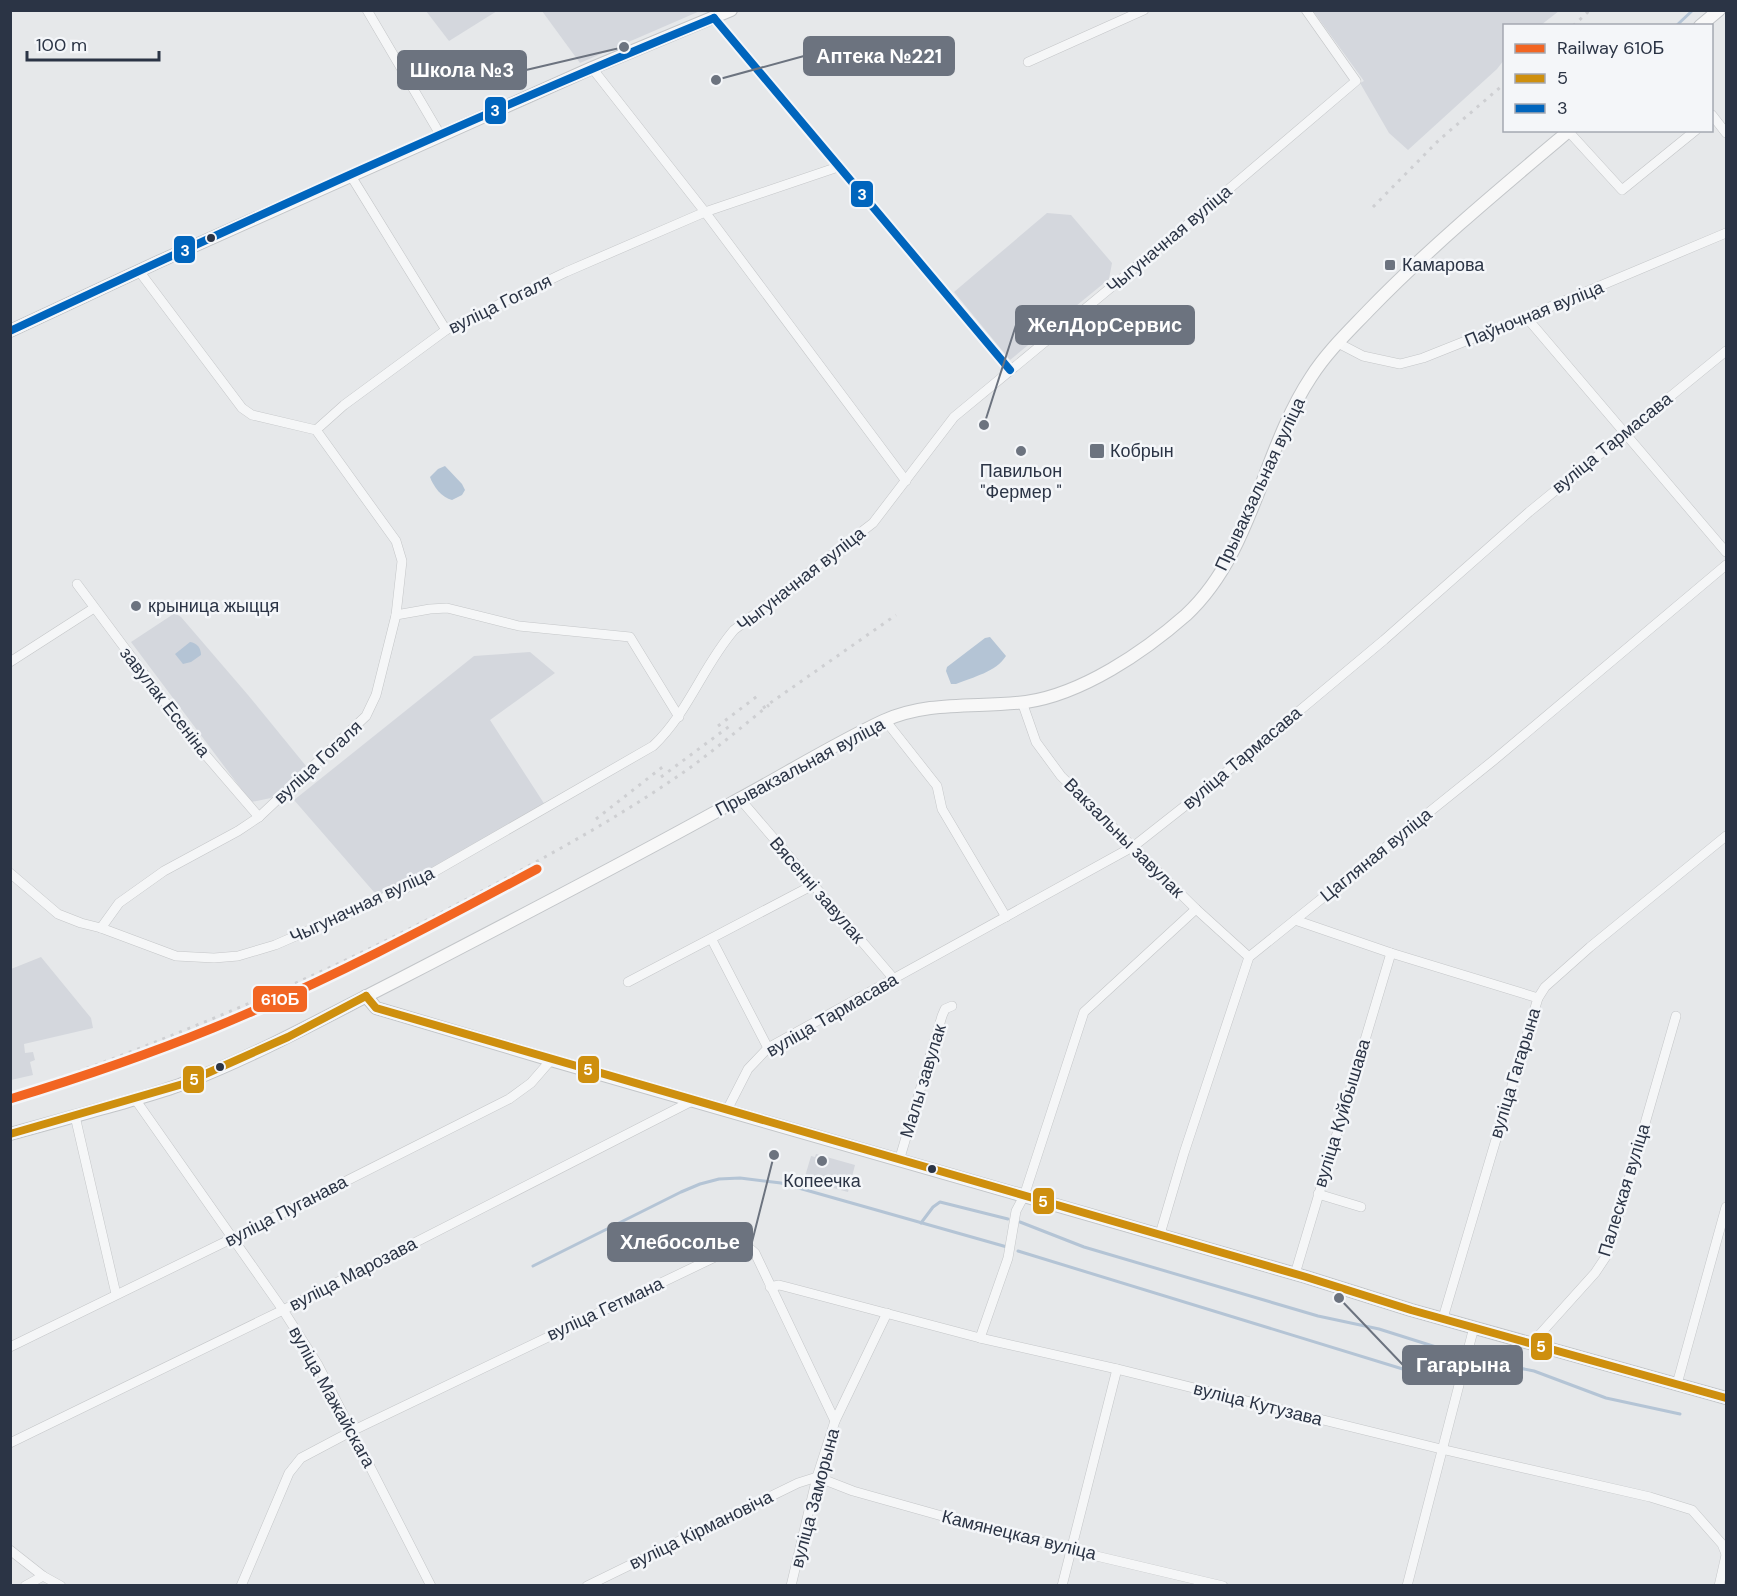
<svg xmlns="http://www.w3.org/2000/svg" width="1737" height="1596" font-family="'DM Sans',sans-serif">
<style>
.built{fill:#d4d7dd}
.water{fill:#b4c4d5}
.lines{fill:none;stroke-linecap:round;stroke-linejoin:round}
.stream{stroke:#b4c4d5;stroke-width:3}
.minor-casing{stroke:#c4c6c8;stroke-width:10}
.major-casing{stroke:#c2c5c8;stroke-width:14}
.minor{stroke:#f5f6f7;stroke-width:9}
.major{stroke:#f8f8f8;stroke-width:12}
.rail{stroke:#cecfd2;stroke-width:3;stroke-dasharray:3 6;stroke-linecap:butt}
.bus-1-casing{stroke:#f4f6f9;stroke-width:12}
.bus-2-casing{stroke:#f4f6f9;stroke-width:12}
.bus-1{stroke:#ce8f0e;stroke-width:8}
.bus-2{stroke:#0065bd;stroke-width:8}
.rail-1-casing{stroke:#f4f6f9;stroke-width:14}
.rail-1{stroke:#f26522;stroke-width:9}
.bus-dot{fill:#2b3445;stroke:#f4f6f9;stroke-width:2}
.poi-dot{fill:#6c737f;stroke:#f4f6f9;stroke-width:2}
.labels{text-anchor:middle;dominant-baseline:central;stroke-width:5;stroke-linejoin:round;paint-order:stroke}
.street-label{font-size:18px;fill:#2b3445;stroke:#f4f6f9}
.poi-label{font-size:18px;fill:#2b3445;stroke:#f4f6f9;text-anchor:start}
.leader{fill:none;stroke:#6c737f;stroke-width:2}
.callout-dot{fill:#6c737f;stroke:#f4f6f9;stroke-width:2}
.callout{fill:#6c737f;stroke:#6c737f;stroke-width:2}
.callout-label{font-size:20px;text-anchor:middle;font-weight:bold;fill:#fff}
.line-badge{stroke:#f4f6f9;stroke-width:2}
.badge-label{font-size:16px;text-anchor:middle;font-weight:bold;fill:#fff}
</style>
<rect width="100%" height="100%" fill="#e6e8ea"/>
<g class="built">
<polygon points="426,11 497,11 449,41"/>
<polygon points="542,11 700,11 580,63"/>
<polygon points="1313,11 1559,11 1541,25 1504,26 1504,60 1497,69 1408,150 1389,133 1360,83 1364,81"/>
<polygon points="1047,213 1071,215 1112,263 1109,279 1010,360 954,292"/>
<polygon points="175,613 181,617 248,695 306,766 271,798 251,802 131,642"/>
<polygon points="530,652 555,673 490,720 547,808 380,899 294,800 474,656"/>
<polygon points="41,957 91,1018 93,1028 24,1044 25,1053 33,1052 35,1060 30,1062 33,1075 11,1080 11,969"/>
<polygon points="816,1154 855,1165 848,1192 804,1180 811,1156 815,1157"/>
</g>
<g class="water">
<path d="M 445,466 L 462,484 L 465,490 L 462,495 L 452,500 C 442,498 433,486 430,477 L 438,469 Z"/>
<path d="M 990,637 L 1006,656 C 996,672 973,677 956,684 L 951,684 L 946,671 L 947,667 L 985,638 Z"/>
<path d="M 190,642 C 197,643 201,648 201,655 L 191,662 L 183,664 L 175,654 Z"/>
</g>
<g class="lines">
<g class="stream">
<polyline points="1676,26 1693,10"/>
<polyline points="1020,1222 1084,1247 1318,1316 1379,1329 1455,1353"/>
<polyline points="921,1223 933,1207 940,1202 1008,1219"/>
<polyline points="1018,1251 1419,1374"/>
<polyline points="533,1266 681,1192 700,1184 719,1179 740,1178 781,1183 1007,1247"/>
<polyline points="1479,1360 1534,1371 1606,1398 1680,1414"/>
</g>
<g class="minor-casing">
<g id="minor">
<polyline points="367,10 441,136"/>
<polyline points="714,18 1010,370"/>
<polyline points="1028,62 1144,10"/>
<polyline points="592,68 705,212 906,481"/>
<polyline points="1712,115 1726,133"/>
<polyline points="1569,132 1622,190 1696,130"/>
<polyline points="351,176 446,330"/>
<polyline points="1526,317 1726,552"/>
<polyline points="1338,343 1363,356 1400,364 1423,358 1526,317 1726,233"/>
<polyline points="316,430 344,405 446,330 566,272 705,212 838,167"/>
<polyline points="77,584 197,745 259,817"/>
<polyline points="396,615 430,609 447,608 519,626 630,637 679,717"/>
<polyline points="10,662 94,608"/>
<polyline points="1022,702 1036,742 1061,776 1196,909 1249,957"/>
<polyline points="885,720 937,786 942,809 1006,917"/>
<polyline points="740,799 894,979"/>
<path d="M 10,873 L 58,914 L 81,923 L 101,928 L 176,956 L 214,958 L 238,956 L 275,945 L 406,888 L 653,746 C 688,713 703,666 734,630 L 873,523 L 954,417 L 1189,223 L 1356,81 L 1306,10"/>
<polyline points="1295,920 1391,953 1538,998"/>
<polyline points="101,928 119,903 164,871 238,831 259,817 366,716 376,695 396,615 402,561 396,541 316,430 252,415 242,408 139,271"/>
<polyline points="712,940 768,1048"/>
<polyline points="628,982 813,885"/>
<polyline points="135,1099 283,1310 318,1365 431,1586"/>
<polyline points="727,1110 748,1069 768,1048 1134,846 1195,798 1384,640 1529,512 1726,351"/>
<polyline points="75,1116 116,1294"/>
<polyline points="899,1161 942,1016 945,1009 952,1006"/>
<polyline points="1318,1194 1361,1207"/>
<polyline points="1160,1234 1184,1153 1249,957 1494,760 1726,565"/>
<polyline points="1295,1274 1391,953"/>
<polyline points="770,1287 779,1285 787,1287 980,1338 1117,1369 1441,1449 1650,1497 1692,1510 1722,1544 1726,1554"/>
<polyline points="1443,1318 1538,998 1545,987 1590,947 1726,836"/>
<polyline points="980,1338 1008,1258 1016,1211 1024,1196 1084,1012 1196,909"/>
<polyline points="1532,1343 1595,1273 1607,1255 1676,1016"/>
<polyline points="10,1347 231,1239 509,1099 531,1083 551,1060"/>
<polyline points="1677,1384 1726,1207"/>
<polyline points="10,1443 283,1310 692,1101"/>
<polyline points="10,1550 43,1576 61,1586"/>
<polyline points="25,1586 43,1576"/>
<polyline points="241,1586 289,1473 301,1458 352,1431 736,1247 748,1247 755,1253 835,1421"/>
<polyline points="587,1586 798,1483 817,1477 853,1491 942,1516 1071,1550 1223,1586"/>
<polyline points="791,1586 817,1477 835,1421 887,1313"/>
<polyline points="1062,1586 1117,1369"/>
<polyline points="1407,1586 1474,1327"/>
<polyline points="1719,1586 1726,1555"/>
</g>
</g>
<g class="major-casing">
<g id="major">
<polyline points="1700,26 1719,10"/>
<polyline points="10,331 158,262 592,68 731,10"/>
<polyline points="366,996 376,1008 551,1060 1306,1277 1411,1310 1726,1398"/>
<path d="M 10,1134 C 48,1124 85,1113 122,1103 C 144,1096 166,1091 187,1082 C 259,1054 327,1016 396,981 C 508,923 620,865 730,804 C 781,777 830,746 883,721 C 929,700 977,708 1026,702 C 1082,694 1144,652 1186,615 C 1253,553 1262,451 1311,377 C 1327,352 1348,332 1368,311 C 1431,246 1501,188 1570,130"/>
</g>
</g>
<use href="#minor" class="minor"/>
<use href="#major" class="major"/>
<g class="rail">
<polyline points="1573,26 1590,10"/>
<polyline points="1373,207 1439,140 1504,84"/>
<polyline points="763,708 896,615"/>
<polyline points="718,726 760,694"/>
<polyline points="661,777 731,725"/>
<polyline points="596,819 665,765"/>
<path d="M 10,1094 C 76,1074 139,1049 202,1023 C 286,989 368,951 448,909 C 531,865 615,821 691,767 C 718,747 743,726 769,705"/>
</g>
<g class="bus-1-casing">
<g id="bus-1">
<polyline points="366,996 376,1008 1306,1277 1411,1310 1726,1398"/>
<polyline points="10,1134 183,1084 288,1037 366,996"/>
</g>
</g>
<g class="bus-2-casing">
<g id="bus-2">
<polyline points="714,18 1010,370"/>
<path d="M 10,331 C 243,222 477,115 714,18"/>
</g>
</g>
<use href="#bus-1" class="bus-1"/>
<use href="#bus-2" class="bus-2"/>
<g class="rail-1-casing">
<path id="rail-1" d="M 10,1099 C 79,1078 147,1055 213,1028 C 325,982 431,926 537,869"/>
</g>
<use href="#rail-1" class="rail-1"/>
</g>
<g class="bus-dot">
<circle cx="211" cy="238" r="5"/>
<circle cx="220" cy="1067" r="5"/>
<circle cx="932" cy="1169" r="5"/>
</g>
<g class="poi-dot">
<rect x="1384" y="259" width="12" height="12" rx="3"/>
<circle cx="1021" cy="451" r="6"/>
<rect x="1089" y="443" width="16" height="16" rx="3"/>
<circle cx="136" cy="606" r="6"/>
<circle cx="822" cy="1161" r="6"/>
</g>
<g class="labels">
<g class="street-label">
<text transform="translate(1169 239) rotate(-40)">Чыгуначная вуліца</text>
<text transform="translate(500 304) rotate(-26)">вуліца Гогаля</text>
<text transform="translate(1534 314) rotate(-22)">Паўночная вуліца</text>
<text transform="translate(1612 443) rotate(-39)">вуліца Тармасава</text>
<text transform="translate(1260 484) rotate(-65)">Прывакзальная вуліца</text>
<text transform="translate(801 579) rotate(-38)">Чыгуначная вуліца</text>
<text transform="translate(165 702) rotate(52)">завулак Есеніна</text>
<text transform="translate(1242 758) rotate(-40)">вуліца Тармасава</text>
<text transform="translate(318 762) rotate(-43)">вуліца Гогаля</text>
<text transform="translate(800 767) rotate(-28)">Прывакзальная вуліца</text>
<text transform="translate(1124 838) rotate(45)">Вакзальны завулак</text>
<text transform="translate(1376 855) rotate(-39)">Цагляная вуліца</text>
<text transform="translate(817 890) rotate(49)">Вясенні завулак</text>
<text transform="translate(362 905) rotate(-25)">Чыгуначная вуліца</text>
<text transform="translate(832 1015) rotate(-30)">вуліца Тармасава</text>
<text transform="translate(1515 1073) rotate(-73)">вуліца Гагарына</text>
<text transform="translate(923 1081) rotate(-73)">Малы завулак</text>
<text transform="translate(1342 1113) rotate(-73)">вуліца Куйбышава</text>
<text transform="translate(1624 1190) rotate(-73)">Палеская вуліца</text>
<text transform="translate(286 1211) rotate(-27)">вуліца Пуганава</text>
<text transform="translate(353 1274) rotate(-27)">вуліца Марозава</text>
<text transform="translate(605 1309) rotate(-25)">вуліца Гетмана</text>
<text transform="translate(332 1397) rotate(61)">вуліца Мажайскага</text>
<text transform="translate(1258 1404) rotate(14)">вуліца Кутузава</text>
<text transform="translate(815 1498) rotate(-75)">вуліца Заморына</text>
<text transform="translate(701 1530) rotate(-26)">вуліца Кірмановіча</text>
<text transform="translate(1019 1535) rotate(14)">Камянецкая вуліца</text>
</g>
<g class="poi-label">
<text x="1402" y="265">Камарова</text>
<text x="1110" y="451">Кобрын</text>
<text x="1021" y="471" text-anchor="middle">Павильон<tspan x="1021" dy="21">"Фермер "</tspan></text>
<text x="148" y="606">крыница жыцця</text>
<text x="822" y="1181" text-anchor="middle">Копеечка</text>
</g>
</g>
<path class="leader" d="M716 80L804 56M624 47L526 70M984 425L1016 325M774 1155L752 1242M1339 1298L1403 1365"/>
<g class="callout-dot">
<circle cx="716" cy="80" r="6"/>
<circle cx="624" cy="47" r="6"/>
<circle cx="984" cy="425" r="6"/>
<circle cx="774" cy="1155" r="6"/>
<circle cx="1339" cy="1298" r="6"/>
</g>
<g class="callout">
<rect x="804" y="37" width="150" height="38" rx="6"/>
<rect x="398" y="51" width="128" height="38" rx="6"/>
<rect x="1016" y="306" width="178" height="38" rx="6"/>
<rect x="608" y="1223" width="144" height="38" rx="6"/>
<rect x="1403" y="1346" width="119" height="38" rx="6"/>
</g>
<g class="callout-label">
<text x="879" y="63">Аптека №221</text>
<text x="462" y="77">Школа №3</text>
<text x="1105" y="332">ЖелДорСервис</text>
<text x="680" y="1249">Хлебосолье</text>
<text x="1463" y="1372">Гагарына</text>
</g>
<g class="line-badge">
<rect x="484" y="96" width="23" height="29" rx="6" fill="#0065bd"/>
<rect x="850" y="180" width="24" height="28" rx="6" fill="#0065bd"/>
<rect x="173" y="235" width="23" height="29" rx="6" fill="#0065bd"/>
<rect x="252" y="985" width="56" height="28" rx="6" fill="#f26522"/>
<rect x="577" y="1055" width="23" height="29" rx="6" fill="#ce8f0e"/>
<rect x="182" y="1065" width="23" height="29" rx="6" fill="#ce8f0e"/>
<rect x="1032" y="1187" width="23" height="28" rx="6" fill="#ce8f0e"/>
<rect x="1530" y="1332" width="23" height="29" rx="6" fill="#ce8f0e"/>
</g>
<g class="badge-label">
<text x="495" y="116">3</text>
<text x="862" y="200">3</text>
<text x="185" y="256">3</text>
<text x="280" y="1005">610Б</text>
<text x="588" y="1075">5</text>
<text x="194" y="1085">5</text>
<text x="1043" y="1207">5</text>
<text x="1541" y="1352">5</text>
</g>
<rect width="1737" height="1596" fill="none" stroke="#2b3445" stroke-width="24"/>
<rect x="1503" y="24" width="210" height="108" fill="#f4f6f9" stroke="#a4a8b1" stroke-width="1.5"/>
<rect x="1515" y="44" width="30" height="9" fill="#f26522" stroke="#a4a8b1" stroke-width="1.5"/>
<text x="1557" y="54" font-size="18" fill="#2b3445">Railway 610Б</text>
<rect x="1515" y="74" width="30" height="9" fill="#ce8f0e" stroke="#a4a8b1" stroke-width="1.5"/>
<text x="1557" y="84" font-size="18" fill="#2b3445">5</text>
<rect x="1515" y="104" width="30" height="9" fill="#0065bd" stroke="#a4a8b1" stroke-width="1.5"/>
<text x="1557" y="114" font-size="18" fill="#2b3445">3</text>
<path d="M27 51v9h132v-9" fill="none" stroke="#2b3445" stroke-width="3"/>
<text x="36" y="51" font-size="18" fill="#2b3445" stroke="#f4f6f9" stroke-width="4.5" paint-order="stroke">100 m</text>
</svg>
